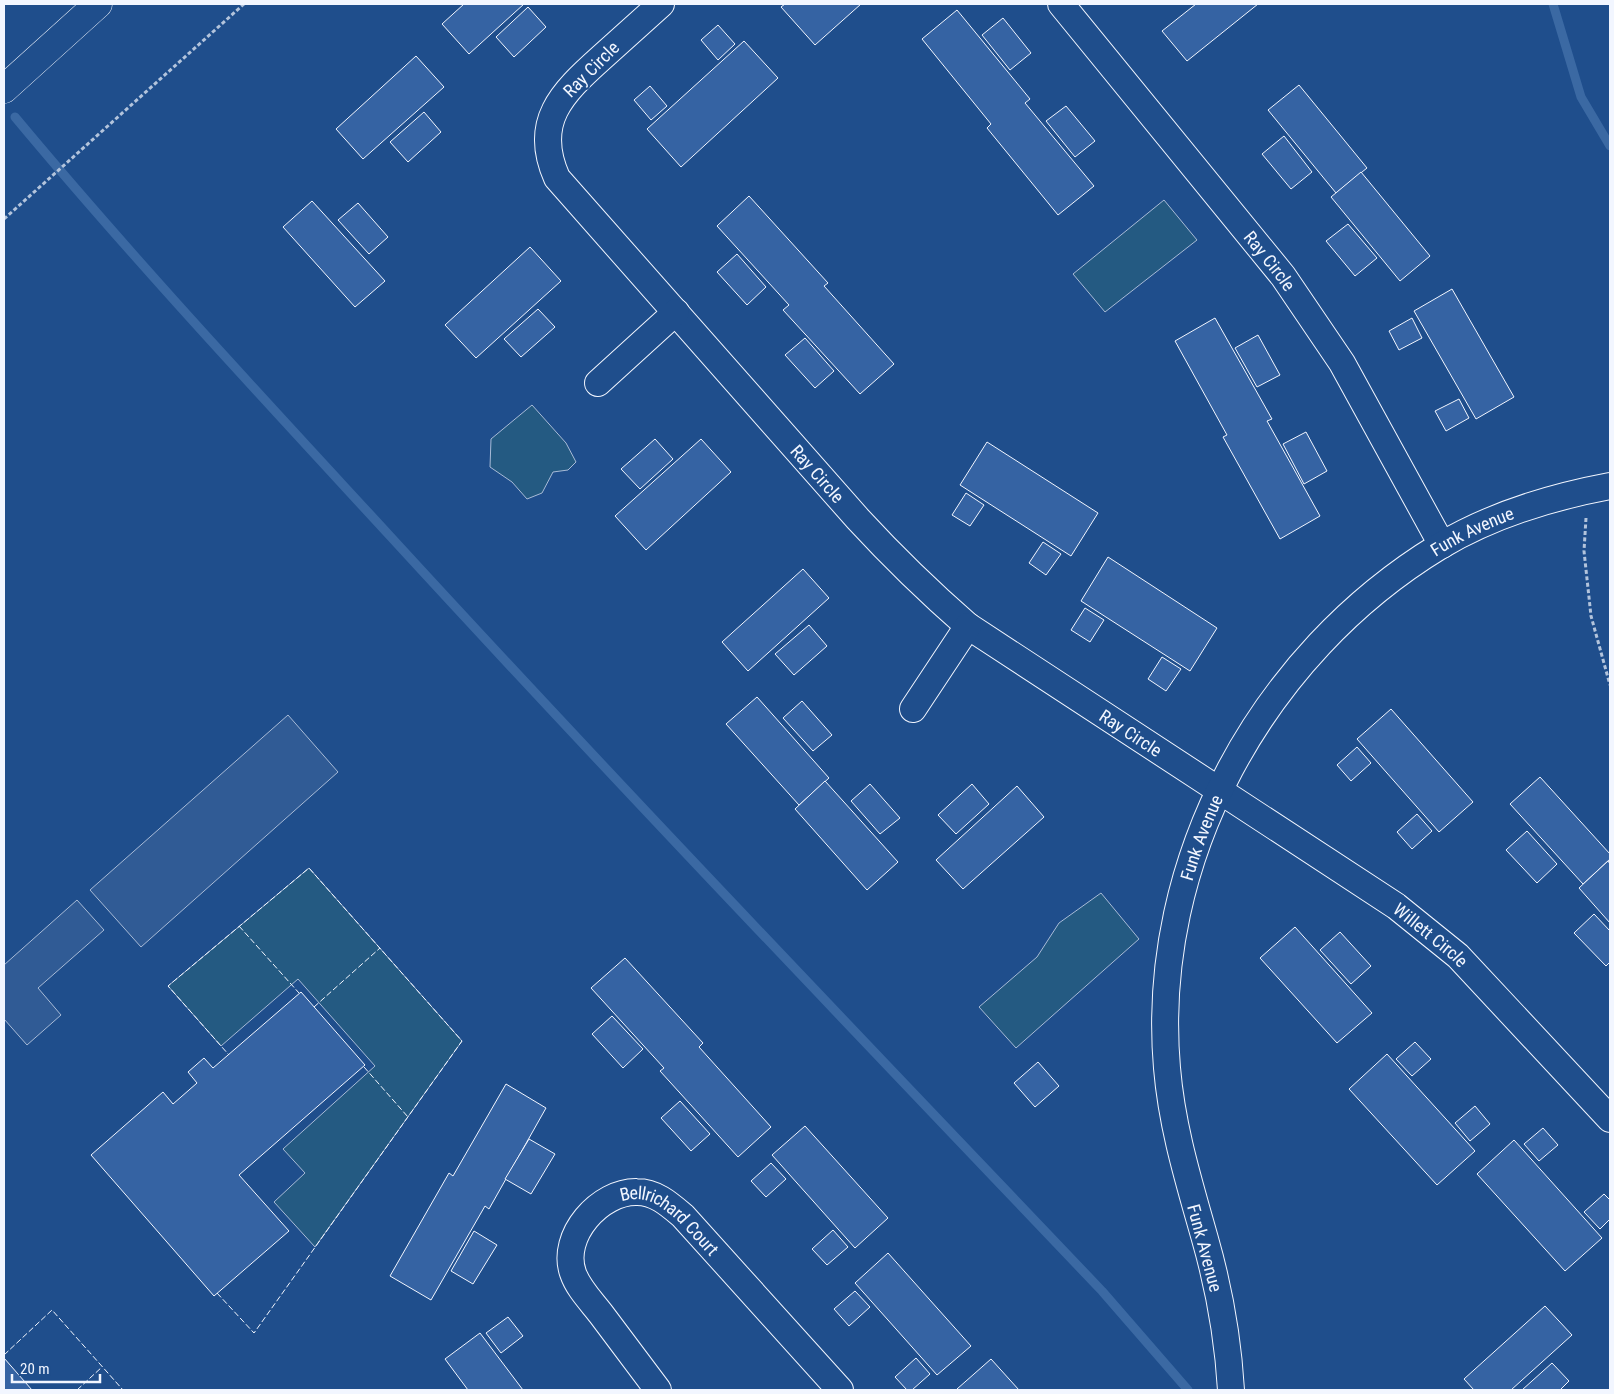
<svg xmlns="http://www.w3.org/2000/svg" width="1614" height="1394" font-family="'Roboto Condensed',sans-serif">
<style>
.green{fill:#245a82;stroke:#a8bbd7}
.parking{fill:#305b95;stroke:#a8bbd7}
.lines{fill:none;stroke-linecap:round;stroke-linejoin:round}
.stream{stroke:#3b69a3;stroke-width:9}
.building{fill:#3563a3;stroke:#f2f6ff}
.minor-casing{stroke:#f2f6ff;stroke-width:28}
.tertiary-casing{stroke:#f2f6ff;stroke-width:29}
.path{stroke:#b3c4dc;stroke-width:3;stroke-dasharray:4 2.5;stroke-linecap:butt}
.minor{stroke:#1f4e8c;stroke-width:26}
.tertiary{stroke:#1f4e8c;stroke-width:28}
.fence{stroke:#f2f6ff;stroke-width:1;stroke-dasharray:6 2.5;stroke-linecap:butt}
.labels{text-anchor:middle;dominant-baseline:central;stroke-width:4;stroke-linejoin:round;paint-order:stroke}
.street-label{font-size:18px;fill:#f2f6ff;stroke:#1f4e8c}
</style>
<rect width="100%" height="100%" fill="#1f4e8c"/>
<g class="green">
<polygon points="1164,200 1197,240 1105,312 1073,274"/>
<polygon points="532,405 566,443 576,462 568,470 553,472 542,493 527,499 512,482 490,467 491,439"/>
<polygon points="309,868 462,1041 315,1247 274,1202 305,1173 283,1149 375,1066 298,979 221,1046 168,986"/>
<polygon points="1101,893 1139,939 1016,1048 979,1007 1037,957 1059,923"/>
</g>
<g class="parking">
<polygon points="288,715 338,772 141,947 90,890"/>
<polygon points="77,900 104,930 38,988 61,1015 27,1045 4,1019 4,965"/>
</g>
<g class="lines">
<g class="stream">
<polyline points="1553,4 1581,97 1610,146"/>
<path d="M 15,117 C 135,261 263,398 390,536 C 624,791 863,1040 1102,1291 L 1188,1390"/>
</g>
</g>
<g class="building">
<polygon points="464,4 524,4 469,54 442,24"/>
<polygon points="785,4 861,4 815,45 781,7"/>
<polygon points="1196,4 1258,4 1187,61 1162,31"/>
<polygon points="528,7 546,27 514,57 496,37"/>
<polygon points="957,10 1030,99 1025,103 1094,186 1058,215 987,128 991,124 922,39"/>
<polygon points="1003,18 1031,53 1010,70 982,35"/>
<polygon points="718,25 735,44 718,60 701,40"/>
<polygon points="744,41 778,78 681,167 647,129"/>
<polygon points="416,56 444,87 363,159 336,129"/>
<polygon points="1299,85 1367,168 1336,193 1268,110"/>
<polygon points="650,86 667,106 651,120 634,100"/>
<polygon points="1066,106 1095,141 1075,157 1046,121"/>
<polygon points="424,112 441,132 408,162 390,142"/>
<polygon points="1284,136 1312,172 1291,189 1262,154"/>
<polygon points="1361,172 1430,256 1400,281 1331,197"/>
<polygon points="749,196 828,283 824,286 894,364 860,394 783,310 789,305 717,226"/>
<polygon points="312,201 385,281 355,307 283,227"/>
<polygon points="358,203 388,237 369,254 338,220"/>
<polygon points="1348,224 1377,258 1355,276 1326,241"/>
<polygon points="530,247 561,281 476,358 445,325"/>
<polygon points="737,254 766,287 747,305 717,272"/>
<polygon points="1452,289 1514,397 1476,419 1414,311"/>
<polygon points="538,309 555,327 521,357 504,339"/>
<polygon points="1215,318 1272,419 1267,421 1320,516 1280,539 1223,437 1227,435 1175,341"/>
<polygon points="1412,318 1422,338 1399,350 1389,331"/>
<polygon points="1258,335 1280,375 1257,387 1235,348"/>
<polygon points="805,338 834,371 815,388 785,355"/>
<polygon points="1459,399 1469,418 1446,431 1435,411"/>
<polygon points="1306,432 1327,471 1304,484 1283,444"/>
<polygon points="655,439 673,459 640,489 621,469"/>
<polygon points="701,439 731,472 646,550 615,516"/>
<polygon points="987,442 1098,513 1071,556 960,485"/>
<polygon points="966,493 984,505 970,526 952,515"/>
<polygon points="1043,542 1061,554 1046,575 1029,563"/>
<polygon points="1108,557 1217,628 1190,671 1081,601"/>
<polygon points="803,569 829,598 748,671 722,642"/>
<polygon points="1085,608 1104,620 1090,642 1071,630"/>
<polygon points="809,625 827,646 794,675 775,654"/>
<polygon points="1162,657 1181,669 1166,691 1148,679"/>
<polygon points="757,697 829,778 799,805 726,724"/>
<polygon points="802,701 832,735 813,751 783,718"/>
<polygon points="1391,709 1473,802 1439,832 1357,739"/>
<polygon points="1357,747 1371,763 1351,781 1337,765"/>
<polygon points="1540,777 1610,854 1610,859 1583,884 1510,804"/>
<polygon points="825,781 898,862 867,890 795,809"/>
<polygon points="870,784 900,818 880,834 851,801"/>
<polygon points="972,784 989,804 956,834 938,815"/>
<polygon points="1017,786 1044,817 963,889 936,860"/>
<polygon points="1417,814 1432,831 1412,849 1397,832"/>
<polygon points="1527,831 1557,864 1537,883 1506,850"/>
<polygon points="1608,861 1610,864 1610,923 1579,888"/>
<polygon points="1594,914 1610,931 1610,962 1606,966 1574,933"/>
<polygon points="1295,927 1372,1013 1337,1043 1260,958"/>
<polygon points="1340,932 1371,966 1351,984 1320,950"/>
<polygon points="625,958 703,1043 699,1047 771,1127 738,1157 660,1071 664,1068 591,988"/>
<polygon points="301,992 365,1065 239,1175 289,1231 214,1296 91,1155 163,1092 173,1104 197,1083 188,1072 204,1058 213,1068"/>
<polygon points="612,1016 643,1049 623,1068 592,1034"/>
<polygon points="1415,1042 1431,1059 1412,1076 1396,1059"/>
<polygon points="1387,1054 1475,1151 1437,1185 1349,1089"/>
<polygon points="1038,1062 1059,1086 1035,1107 1014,1083"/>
<polygon points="506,1084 546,1108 489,1209 485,1206 431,1300 390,1276 449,1173 453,1176"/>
<polygon points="680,1101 710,1134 691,1151 661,1118"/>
<polygon points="1475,1106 1490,1124 1470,1141 1455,1123"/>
<polygon points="805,1126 888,1218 855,1248 772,1155"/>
<polygon points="1543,1128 1558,1145 1539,1161 1524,1144"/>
<polygon points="529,1139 555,1154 531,1194 505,1179"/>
<polygon points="1514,1140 1602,1238 1565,1271 1477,1174"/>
<polygon points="771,1163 786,1179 766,1197 751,1181"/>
<polygon points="1604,1194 1610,1200 1610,1219 1600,1229 1584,1212"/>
<polygon points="833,1230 848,1247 827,1265 812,1249"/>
<polygon points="474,1231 497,1245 473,1284 451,1271"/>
<polygon points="888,1253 971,1346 937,1375 855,1283"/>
<polygon points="855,1291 870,1307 849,1326 834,1309"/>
<polygon points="1545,1306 1572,1335 1511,1390 1474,1390 1464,1379"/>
<polygon points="508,1317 523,1336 501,1353 486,1333"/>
<polygon points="480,1333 523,1390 468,1390 445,1359"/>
<polygon points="4,1358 32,1390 4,1390"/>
<polygon points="916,1358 930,1374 912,1390 907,1390 895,1377"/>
<polygon points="991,1359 1019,1390 959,1390 957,1389"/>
<polygon points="1552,1363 1569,1381 1560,1390 1522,1390"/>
</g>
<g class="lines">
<g class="minor-casing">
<g id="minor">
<path id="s1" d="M 661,4 C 641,22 621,40 601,58 C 562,93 532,122 557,178 L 858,519 C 893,557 929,592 968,626 L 1396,906 L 1458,956 L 1610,1119"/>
<path id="s2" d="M 1061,4 L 1283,276 L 1342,363 L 1442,545"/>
<polyline points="598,383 676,312"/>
<polyline points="913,709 968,626"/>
<path id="s3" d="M 658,1390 C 639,1365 620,1339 601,1314 C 591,1301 578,1288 573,1273 C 560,1236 600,1191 637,1192 C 656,1192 670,1205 683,1216 L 840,1390"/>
<path id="s4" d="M 1231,1390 C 1228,1339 1219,1288 1205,1239 C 1189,1182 1172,1128 1167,1068 C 1149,860 1262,654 1440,546 C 1492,515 1551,497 1610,486"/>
</g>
</g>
<g class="tertiary-casing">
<polyline id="tertiary" points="4,89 98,4"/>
</g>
<g class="path">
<polyline points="4,219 244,4"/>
<polyline points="1586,518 1584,551 1591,616 1610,685"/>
</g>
<use href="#minor" class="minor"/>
<use href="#tertiary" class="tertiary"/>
<g class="fence">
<polyline points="239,926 299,993"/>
<polyline points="314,1007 380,948"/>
<polyline points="364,1067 408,1117"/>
<polyline points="217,1293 254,1333 462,1041 309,868 168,986 229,1055"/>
<polyline points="4,1355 52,1310 123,1390"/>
<polyline points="77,1390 102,1367"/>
</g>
</g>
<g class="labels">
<g class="street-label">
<text transform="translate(591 69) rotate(-45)">Ray Circle</text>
<text stroke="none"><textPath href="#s2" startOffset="331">Ray Circle</textPath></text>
<text stroke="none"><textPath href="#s1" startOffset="615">Ray Circle</textPath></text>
<text stroke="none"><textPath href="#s4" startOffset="984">Funk Avenue</textPath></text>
<text stroke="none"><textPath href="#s1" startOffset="1024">Ray Circle</textPath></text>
<text stroke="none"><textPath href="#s4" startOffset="564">Funk Avenue</textPath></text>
<text stroke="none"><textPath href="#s1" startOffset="1386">Willett Circle</textPath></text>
<text stroke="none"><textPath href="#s3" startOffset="305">Bellrichard Court</textPath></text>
<text transform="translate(1205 1248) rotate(75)">Funk Avenue</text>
</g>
</g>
<rect width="1614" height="1394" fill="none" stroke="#f2f6ff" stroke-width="10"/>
<path d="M12 1374v8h88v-8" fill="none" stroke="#f2f6ff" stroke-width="2.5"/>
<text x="20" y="1374" font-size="15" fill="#f2f6ff" stroke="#1f4e8c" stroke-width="4" paint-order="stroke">20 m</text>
</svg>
